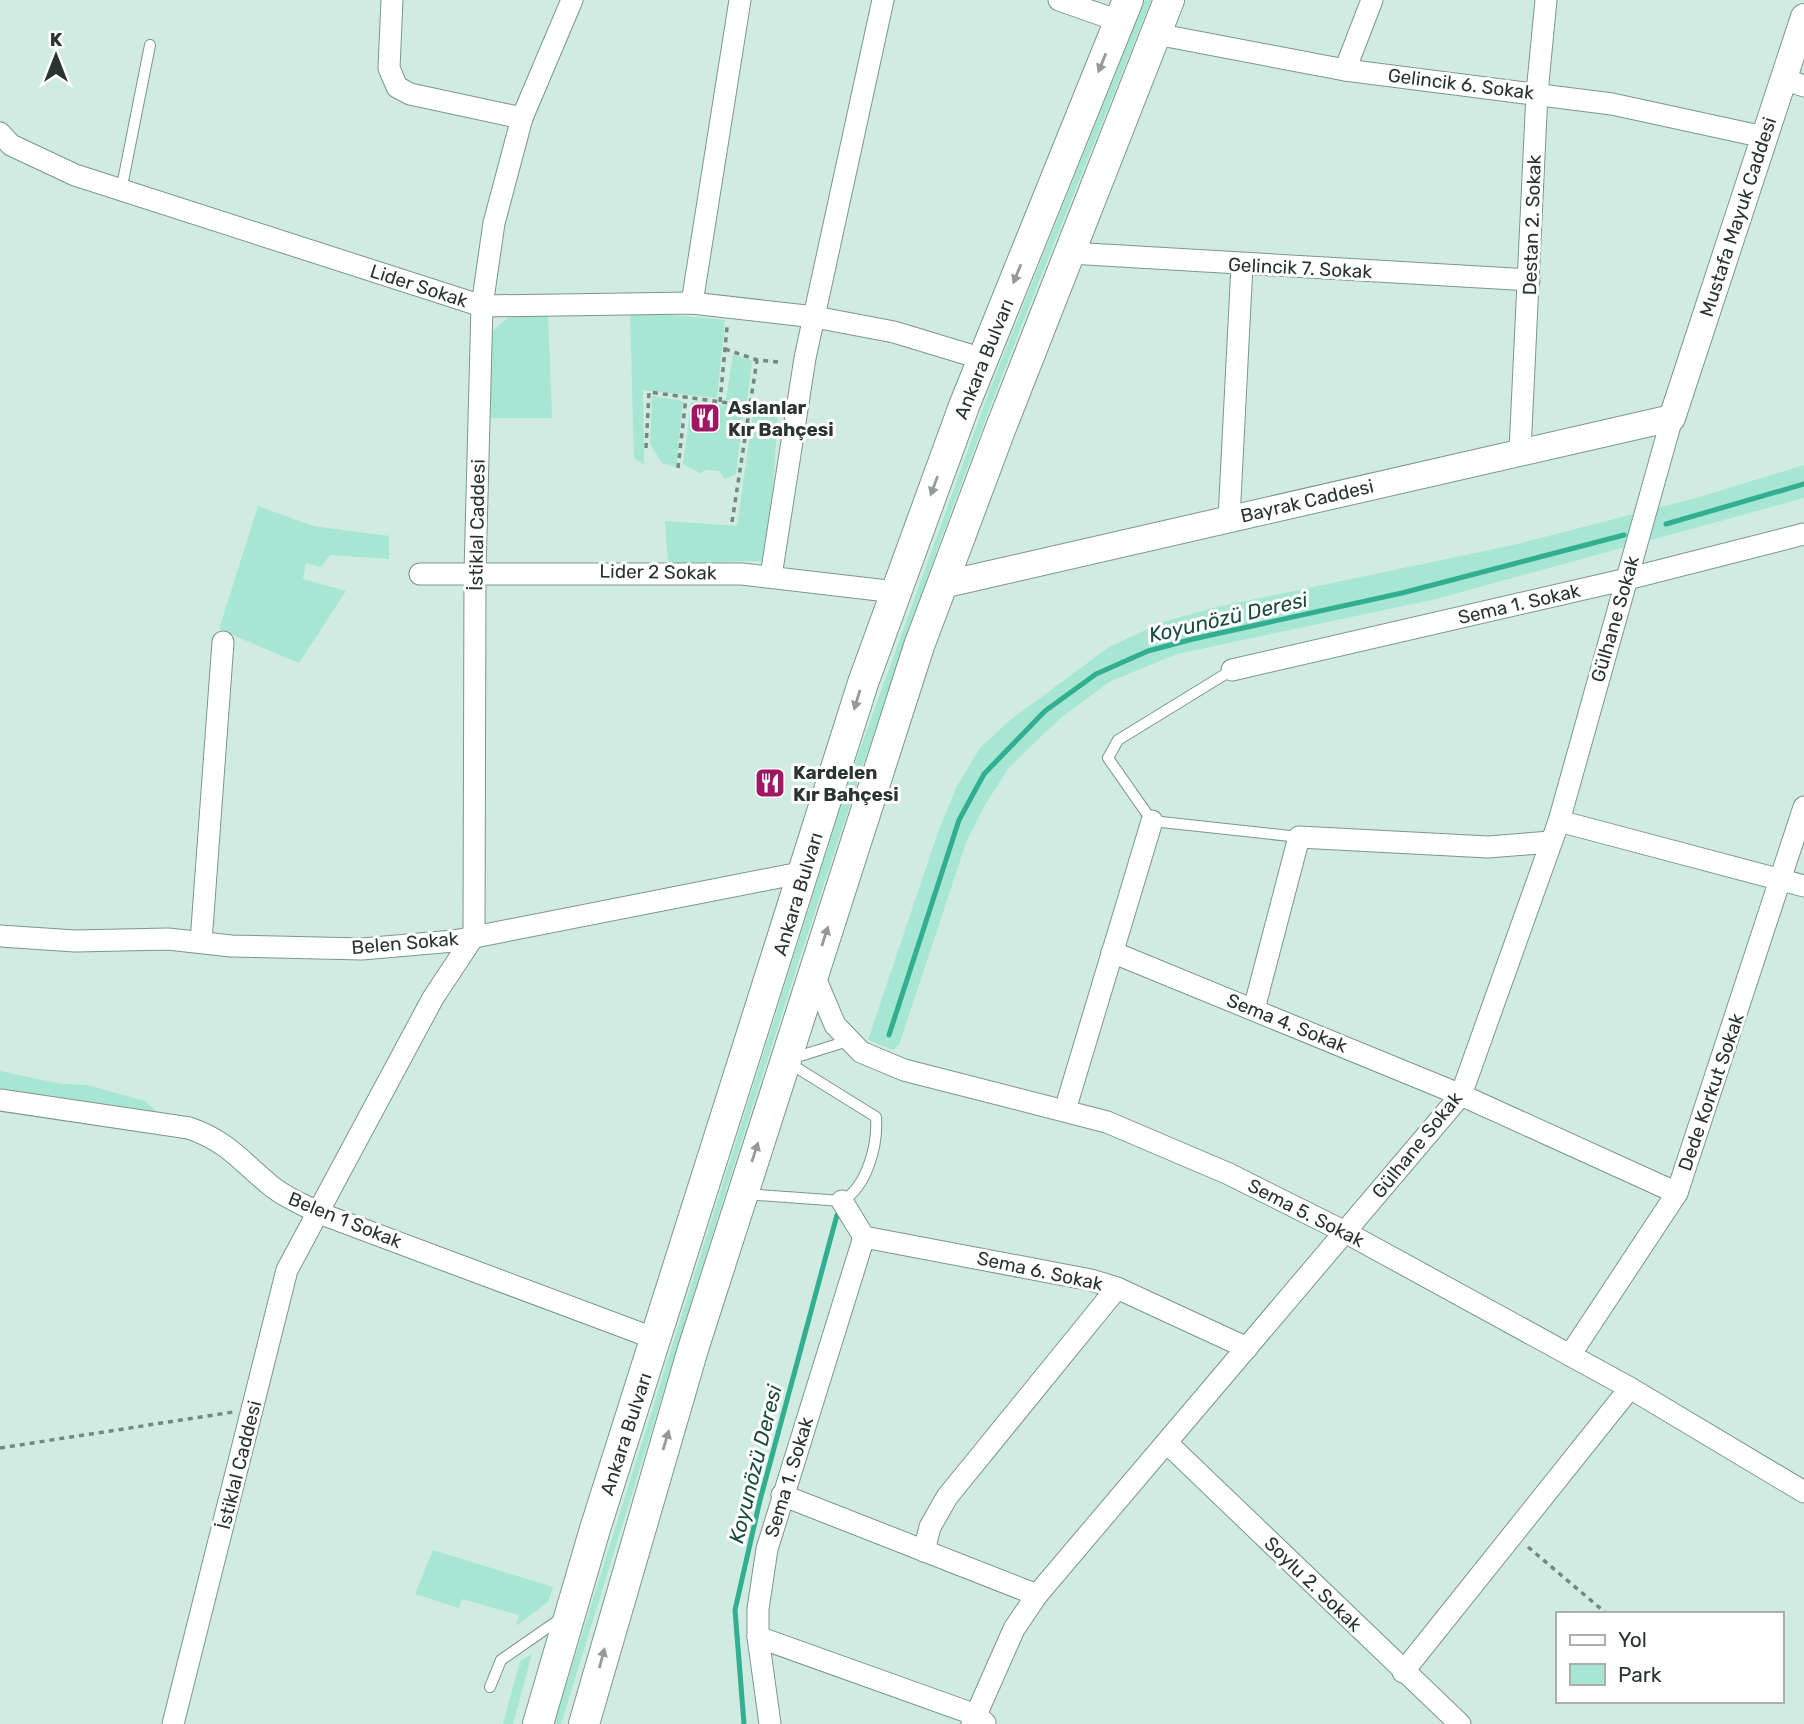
<svg xmlns="http://www.w3.org/2000/svg" width="1804" height="1724" font-family="Rubik,sans-serif">
<style>
.green{fill:#a7e6d2}
.lines{fill:none;stroke-linecap:round;stroke-linejoin:round}
.stream{stroke:#32ae90;stroke-width:5}
.service-casing{stroke:#7c968d;stroke-width:12}
.minor-casing{stroke:#7c968d;stroke-width:23}
.tertiary-casing{stroke:#7c968d;stroke-width:28}
.secondary-casing{stroke:#7c968d;stroke-width:32}
.path{stroke:#758781;stroke-width:3.5;stroke-dasharray:5 5;stroke-linecap:butt}
.service{stroke:#fff;stroke-width:10}
.minor{stroke:#fff;stroke-width:21}
.tertiary{stroke:#fff;stroke-width:26}
.secondary{stroke:#fff;stroke-width:30}
.oneway{fill:#949a98}
.labels{text-anchor:middle;dominant-baseline:central;stroke-width:6;stroke-linejoin:round;paint-order:stroke}
.street-label{font-size:19px;fill:#2a3531;stroke:#fff}
.poi-label{font-size:19px;font-weight:bold;fill:#2a3531;stroke:#fff;text-anchor:start}
.water-label{font-size:21px;font-style:italic;fill:#1a4c3f;stroke:#fff}
</style>
<rect width="100%" height="100%" fill="#d0ebe2"/>
<g class="green">
<path d="M 1145,0 L 1151,0 C 1068,210 981,419 908,633 C 784,993 674,1359 561,1724 L 554,1724 L 849,780 L 990,389 Z"/>
<polygon points="630,311 725,320 717,398 643,390 644,465 634,458"/>
<polygon points="548,312 552,418 491,418 491,332 510,316"/>
<polygon points="733,354 752,361 747,402 726,400"/>
<polygon points="652,396 683,401 676,467 662,463 650,444"/>
<polygon points="691,402 744,408 736,474 725,479 719,471 707,470 700,473 683,464"/>
<polygon points="754,407 778,407 769,561 668,563 665,521 737,526"/>
<polygon points="1804,465 1804,498 1436,599 1177,654 1111,681 1063,716 1032,745 1008,769 985,805 967,840 899,1045 893,1050 868,1040 938,832 957,786 980,748 1009,721 1109,647 1163,622 1217,607 1513,545 1696,498"/>
<polygon points="258,506 313,526 389,536 389,559 330,555 321,567 306,563 303,579 346,591 299,663 219,629"/>
<polygon points="0,1071 62,1084 87,1085 145,1101 156,1111 146,1126 0,1108"/>
<polygon points="433,1550 553,1587 548,1602 516,1626 519,1615 462,1599 459,1608 415,1594"/>
<polygon points="532,1654 513,1724 503,1724 520,1661"/>
</g>
<g class="lines">
<g class="stream">
<polyline points="1666,524 1804,484"/>
<polyline points="889,1035 959,820 984,774 1045,711 1096,674 1148,651 1193,639 1402,593 1624,535"/>
<polyline points="744,1724 735,1610 760,1500 837,1215"/>
</g>
<g class="service-casing">
<g id="service">
<polyline points="121,191 150,45"/>
<polyline points="1232,670 1118,740 1108,758 1152,821 1299,837"/>
<polyline points="790,1059 848,1041"/>
<path d="M 745,1194 L 842,1201 C 867,1187 878,1145 876,1117 L 789,1063"/>
<polyline points="490,1687 501,1660 563,1617"/>
</g>
</g>
<g class="minor-casing">
<g id="minor">
<polyline points="392,0 389,68 397,87 410,94 522,118"/>
<polyline points="1059,0 1119,21"/>
<polyline points="1156,34 1345,70 1612,104 1764,137"/>
<polyline points="1345,70 1372,0"/>
<polyline points="1784,79 1804,86"/>
<polyline points="0,133 11,145 75,175 482,306 692,303 815,317 894,332 983,359"/>
<polyline points="1070,253 1529,280"/>
<polyline points="692,303 740,0"/>
<polyline points="1520,451 1537,93 1546,0"/>
<polyline points="1229,519 1242,265"/>
<polyline points="420,574 742,574 896,592"/>
<polyline points="771,576 805,358 883,0"/>
<polyline points="1232,670 1627,579 1804,534"/>
<polyline points="1559,821 1804,886"/>
<polyline points="0,936 75,941 168,939 231,946 362,949 454,941 805,872"/>
<polyline points="201,942 223,642"/>
<polyline points="1112,952 1461,1095 1677,1193"/>
<polyline points="813,973 835,1025 861,1052 904,1070 1107,1122 1229,1174 1345,1232 1630,1388 1804,1492"/>
<polyline points="1254,1009 1299,837 1488,847 1551,842"/>
<path d="M 0,1100 L 189,1128 C 227,1141 241,1161 270,1185 C 284,1197 302,1204 319,1213 L 656,1339"/>
<polyline points="1065,1110 1152,821"/>
<polyline points="842,1201 864,1237 1091,1280 1117,1288 1247,1348"/>
<polyline points="1570,1355 1677,1193 1804,807"/>
<polyline points="1167,1443 1460,1724"/>
<polyline points="782,1495 1037,1595"/>
<polyline points="924,1551 930,1527 947,1497 1117,1288"/>
<polyline points="758,1637 976,1715 985,1723"/>
<polyline points="1403,1672 1630,1388"/>
<polyline points="173,1724 287,1270 433,998 474,936 475,572 482,306 494,223 522,118 572,0"/>
<polyline points="770,1724 758,1637 758,1609 767,1549 864,1237"/>
<polyline points="972,1724 1014,1629 1037,1595 1461,1095 1559,821 1672,418"/>
</g>
</g>
<g class="tertiary-casing">
<polyline id="tertiary" points="942,585 1672,418 1804,17"/>
</g>
<g class="secondary-casing">
<g id="secondary">
<polyline points="538,1724 595,1529 863,683 964,406 1128,0"/>
<polyline points="584,1724 693,1349 919,646 1000,430 1169,0"/>
</g>
</g>
<g class="path">
<polyline points="725,349 757,360 779,362"/>
<polyline points="720,402 727,327"/>
<polyline points="646,448 649,392 750,406"/>
<polyline points="678,468 686,397"/>
<polyline points="732,522 757,360"/>
<polyline points="0,1448 233,1412"/>
<polyline points="1528,1547 1607,1614"/>
</g>
<use href="#service" class="service"/>
<use href="#minor" class="minor"/>
<use href="#tertiary" class="tertiary"/>
<use href="#secondary" class="secondary"/>
</g>
<defs><path id="oneway-solid" d="M-6-.8H1V-3.2L6.5 0L1 3.2V.8H-6Z" transform="scale(1.75)"/></defs>
<g class="oneway">
<use href="#oneway-solid" transform="translate(1102 63) rotate(112)"/>
<use href="#oneway-solid" transform="translate(1017 274) rotate(112)"/>
<use href="#oneway-solid" transform="translate(934 486) rotate(110)"/>
<use href="#oneway-solid" transform="translate(857 700) rotate(107)"/>
<use href="#oneway-solid" transform="translate(825 936) rotate(-72)"/>
<use href="#oneway-solid" transform="translate(755 1152) rotate(-72)"/>
<use href="#oneway-solid" transform="translate(666 1440) rotate(-73)"/>
<use href="#oneway-solid" transform="translate(602 1658) rotate(-75)"/>
</g>
<defs>
<g id="restaurant-square" transform="scale(1.575)"><rect x="-9" y="-9" width="18" height="18" rx="4" fill="#9f1663" stroke="#fff"/><path d="M-5-6h1v4h1v-4h1v4h1v-4h1v5L-1.5 .5V6h-2V.5L-5-1ZM5-6V6H3V1.5H1.5Q1.5-4 5-6Z" fill="#fff"/></g>
</defs>
<g fill-rule="evenodd">
<use href="#restaurant-square" x="705" y="418"/>
<use href="#restaurant-square" x="770" y="783"/>
</g>
<g class="labels">
<g class="street-label">
<text transform="translate(1461 84) rotate(7)">Gelincik 6. Sokak</text>
<text transform="translate(1738 217) rotate(-72)">Mustafa Mayuk Caddesi</text>
<text transform="translate(1532 225) rotate(-88)">Destan 2. Sokak</text>
<text transform="translate(1300 268) rotate(3)">Gelincik 7. Sokak</text>
<text transform="translate(419 286) rotate(18)">Lider Sokak</text>
<text transform="translate(984 359) rotate(-68)">Ankara Bulvarı</text>
<text transform="translate(1307 501) rotate(-13)">Bayrak Caddesi</text>
<text transform="translate(477 525) rotate(-89)">İstiklal Caddesi</text>
<text transform="translate(658 572) rotate(1)">Lider 2 Sokak</text>
<text transform="translate(1519 604) rotate(-13)">Sema 1. Sokak</text>
<text transform="translate(1615 619) rotate(-74)">Gülhane Sokak</text>
<text transform="translate(798 894) rotate(-73)">Ankara Bulvarı</text>
<text transform="translate(405 943) rotate(-5)">Belen Sokak</text>
<text transform="translate(1287 1023) rotate(22)">Sema 4. Sokak</text>
<text transform="translate(1711 1092) rotate(-71)">Dede Korkut Sokak</text>
<text transform="translate(1417 1145) rotate(-51)">Gülhane Sokak</text>
<text transform="translate(1306 1213) rotate(27)">Sema 5. Sokak</text>
<text transform="translate(345 1220) rotate(22)">Belen 1 Sokak</text>
<text transform="translate(1040 1271) rotate(12)">Sema 6. Sokak</text>
<text transform="translate(626 1434) rotate(-72)">Ankara Bulvarı</text>
<text transform="translate(239 1465) rotate(-76)">İstiklal Caddesi</text>
<text transform="translate(789 1477) rotate(-73)">Sema 1. Sokak</text>
<text transform="translate(1313 1584) rotate(44)">Soylu 2. Sokak</text>
</g>
<g class="poi-label">
<text x="728" y="407">Aslanlar<tspan x="728" dy="22">Kır Bahçesi</tspan></text>
<text x="793" y="772">Kardelen<tspan x="793" dy="22">Kır Bahçesi</tspan></text>
</g>
<g class="water-label">
<text transform="translate(1228 617) rotate(-13)">Koyunözü Deresi</text>
<text transform="translate(755 1464) rotate(-76)">Koyunözü Deresi</text>
</g>
</g>
<rect x="1556" y="1612" width="228" height="91" fill="#ffffff" stroke="#aaaead" stroke-width="2"/>
<rect x="1570" y="1635" width="35" height="10" fill="#ffffff" stroke="#aaaead" stroke-width="2"/>
<text x="1618" y="1647" font-size="21" fill="#2a3531">Yol</text>
<rect x="1570" y="1664" width="35" height="21" fill="#a7e6d2" stroke="#aaaead" stroke-width="2"/>
<text x="1618" y="1682" font-size="21" fill="#2a3531">Park</text>
<g transform="translate(56 56)" stroke="#ffffff" stroke-width="5" paint-order="stroke">
<path d="M0-5L12 26L0 18L-12 26Z" fill="#2a3531"/>
<text y="-10" font-size="19" font-weight="bold" text-anchor="middle" fill="#2a3531">K</text>
</g>
</svg>
